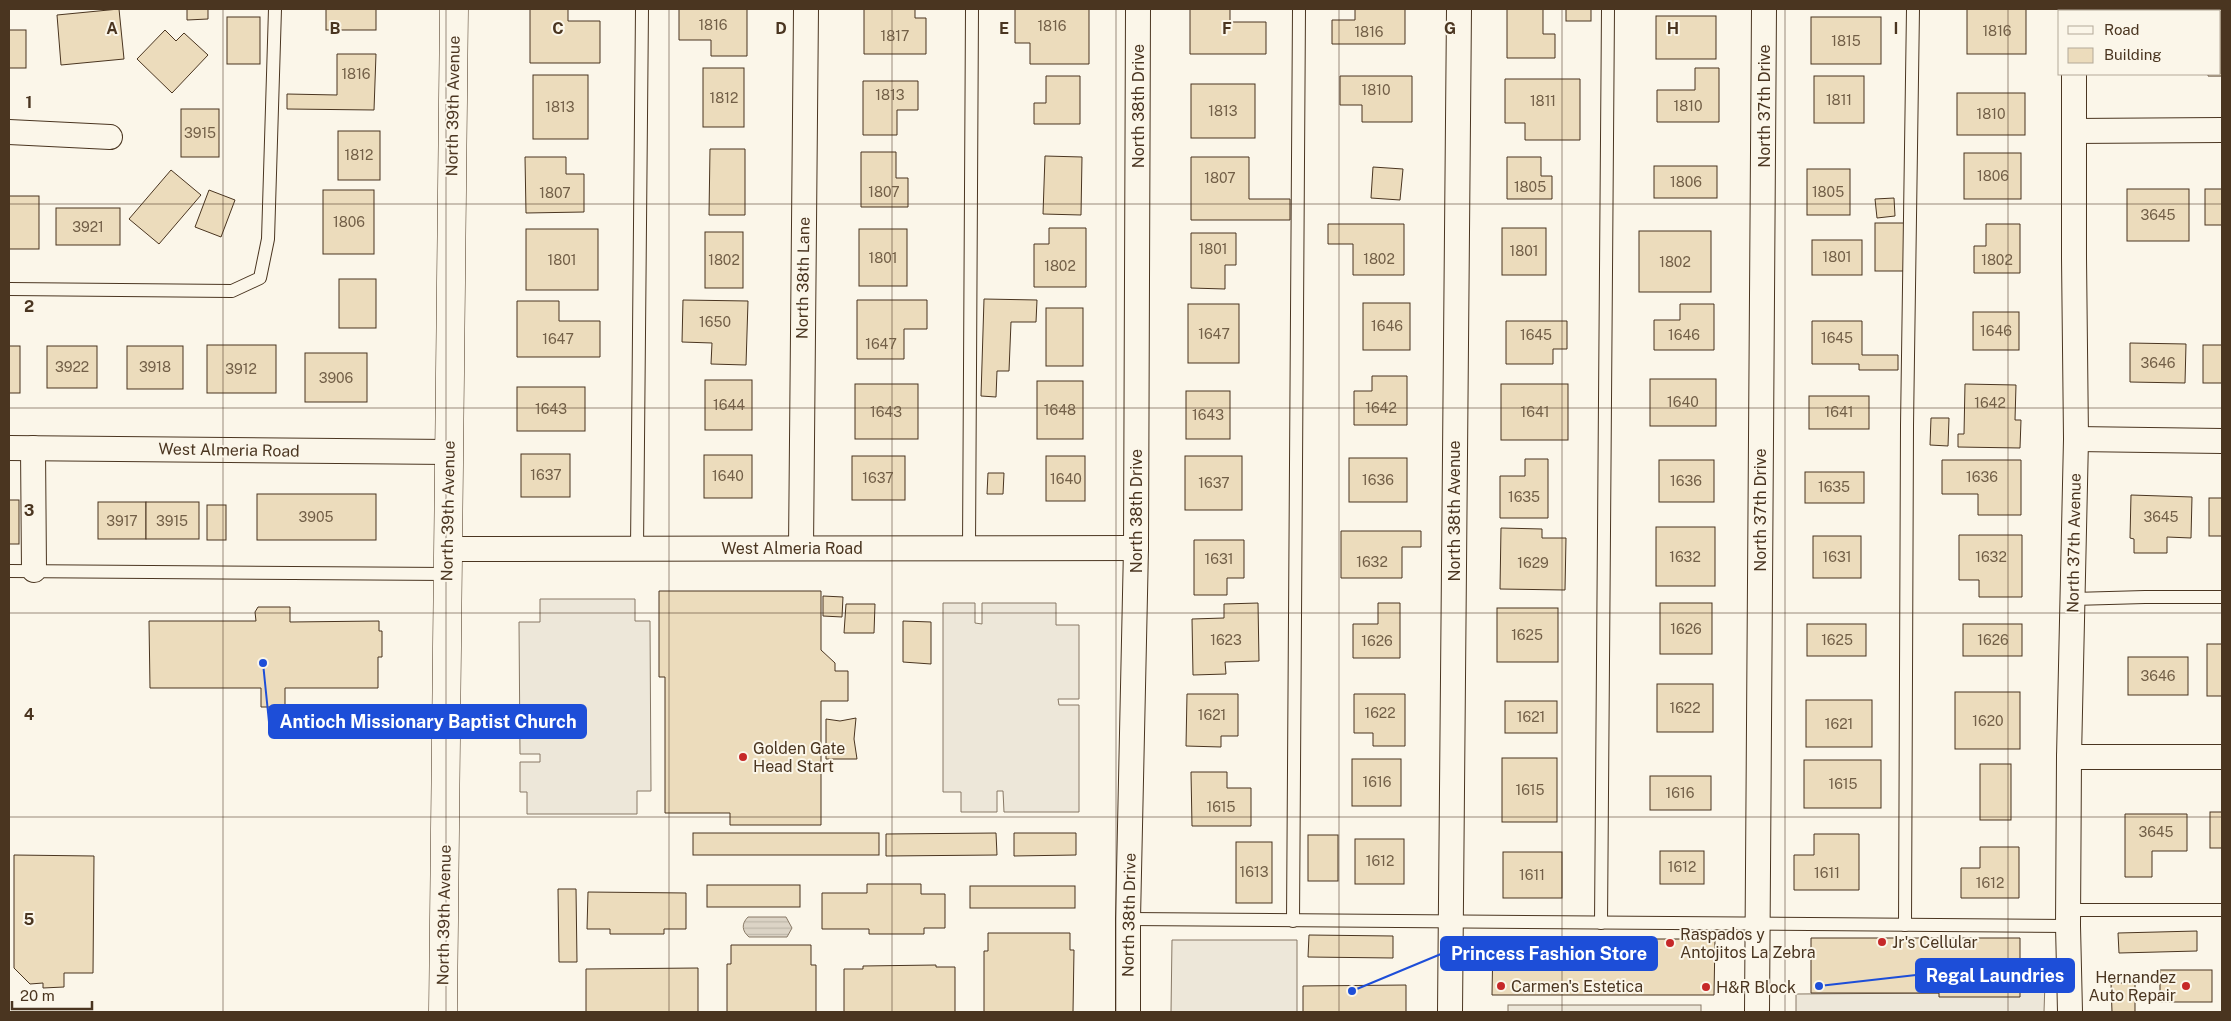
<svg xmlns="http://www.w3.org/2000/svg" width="2231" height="1021" font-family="'Public Sans',sans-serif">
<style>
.parking{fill:#ede7d9;stroke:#887966}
.water{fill:url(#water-rules);stroke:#887966}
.building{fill:#ecdcbc;stroke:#4a3520}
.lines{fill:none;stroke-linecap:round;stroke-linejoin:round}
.service-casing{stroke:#4a3520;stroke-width:14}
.minor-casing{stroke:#4a3520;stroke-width:26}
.tertiary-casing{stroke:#4a3520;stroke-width:29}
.service{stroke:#fbf6e9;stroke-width:12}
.minor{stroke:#fbf6e9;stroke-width:24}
.tertiary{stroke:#fbf6e9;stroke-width:28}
.grid{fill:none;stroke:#4a3520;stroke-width:1;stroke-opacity:0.55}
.poi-dot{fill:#c62828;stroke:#fbf6e9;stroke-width:2}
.labels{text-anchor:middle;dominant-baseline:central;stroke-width:4;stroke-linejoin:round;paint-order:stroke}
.number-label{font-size:14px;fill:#725f47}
.street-label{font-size:16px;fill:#4a3520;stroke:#fbf6e9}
.poi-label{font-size:16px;fill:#4a3520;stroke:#fbf6e9;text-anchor:start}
.grid-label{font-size:16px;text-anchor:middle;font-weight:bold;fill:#4a3520;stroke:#fbf6e9;stroke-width:4;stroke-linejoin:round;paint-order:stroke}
.leader{fill:none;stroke:#1d4ed8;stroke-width:2}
.callout-dot{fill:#1d4ed8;stroke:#fbf6e9;stroke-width:2}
.callout{fill:#1d4ed8;stroke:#1d4ed8;stroke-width:2}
.callout-label{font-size:18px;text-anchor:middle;font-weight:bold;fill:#fff}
</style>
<defs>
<pattern id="water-rules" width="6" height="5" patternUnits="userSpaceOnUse" patternTransform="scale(1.25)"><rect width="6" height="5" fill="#dcd4c6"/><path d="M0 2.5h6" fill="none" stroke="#beb7aa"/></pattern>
</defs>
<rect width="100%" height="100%" fill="#fbf6e9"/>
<g class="parking">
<polygon points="540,599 635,599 635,621 650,621 651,791 637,791 637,814 527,814 527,792 520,792 520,762 540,762 540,754 520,754 519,622 540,622"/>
<polygon points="943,603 975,603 975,623 982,624 982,603 1056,603 1056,625 1079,625 1079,699 1058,699 1059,705 1079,705 1079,812 1004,812 1003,791 997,791 997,812 961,812 961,792 943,792"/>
<polygon points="1172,940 1297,940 1297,1012 1171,1012"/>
<polygon points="2020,982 2045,982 2044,1012 1796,1012 1796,994 1939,993"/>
<rect x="1508" y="1005" width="193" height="7"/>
</g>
<path class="water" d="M 748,917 L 786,917 L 792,928 L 787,937 L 749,937 C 742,931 741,924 748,917 Z"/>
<g class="building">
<polygon points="119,9 124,59 61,65 57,15"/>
<polygon points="187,9 208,9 208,19 187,20"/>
<rect x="326" y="9" width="50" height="21"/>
<polygon points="530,9 568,9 568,21 600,21 600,63 530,63"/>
<polygon points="679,9 747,9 747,56 711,56 711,40 679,40"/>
<polygon points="864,9 915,9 915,18 926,18 926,54 864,54"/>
<polygon points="1015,9 1089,9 1089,64 1030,64 1030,43 1015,43"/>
<polygon points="1190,9 1230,9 1230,22 1266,22 1266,54 1190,54"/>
<polygon points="1355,9 1405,9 1405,44 1332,44 1332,20 1355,20"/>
<polygon points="1507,9 1543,9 1543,34 1555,34 1555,58 1507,58"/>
<rect x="1566" y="9" width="25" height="12"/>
<rect x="1967" y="9" width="59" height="45"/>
<polygon points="2208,9 2222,9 2222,76 2208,76 2208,74 2220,74 2220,11 2208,11"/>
<rect x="1656" y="16" width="60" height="43"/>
<rect x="227" y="17" width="33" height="47"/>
<rect x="1811" y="17" width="70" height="47"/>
<rect x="9" y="30" width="17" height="38"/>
<polygon points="165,30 176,41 184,33 208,55 172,93 137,59"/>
<polygon points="337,54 376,54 374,110 287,109 287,94 337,95"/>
<rect x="703" y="68" width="41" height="59"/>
<polygon points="1695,68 1719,68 1719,122 1657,122 1657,90 1695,90"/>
<rect x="533" y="75" width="55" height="64"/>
<polygon points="1046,76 1080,76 1080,124 1034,124 1034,103 1046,103"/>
<polygon points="1340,76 1412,76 1412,122 1362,122 1362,105 1340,105"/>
<rect x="1814" y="76" width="50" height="47"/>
<polygon points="1505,79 1580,79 1580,140 1525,140 1525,123 1505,123"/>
<polygon points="863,81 918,81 918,110 897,110 897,135 863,135"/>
<rect x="1191" y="84" width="64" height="54"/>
<rect x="1957" y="93" width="68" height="42"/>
<rect x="181" y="109" width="38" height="48"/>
<rect x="338" y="131" width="42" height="49"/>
<polygon points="710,149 745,149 745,215 709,215"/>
<polygon points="861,152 896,152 896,178 908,178 908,207 861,207"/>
<rect x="1964" y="153" width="57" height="46"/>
<polygon points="1045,156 1082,157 1081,215 1043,214"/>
<polygon points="525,157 566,157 566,174 584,174 584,212 526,213"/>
<polygon points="1191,157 1249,157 1249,199 1290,199 1290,220 1191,220"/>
<polygon points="1507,157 1541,157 1541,176 1552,176 1552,199 1507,199"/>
<rect x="1654" y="166" width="63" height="32"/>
<polygon points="1373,167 1403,169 1400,200 1371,198"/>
<rect x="1807" y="169" width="43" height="46"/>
<polygon points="171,170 201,195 159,244 129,219"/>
<rect x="2127" y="189" width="62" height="52"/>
<rect x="2205" y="189" width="17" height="36"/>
<polygon points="209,190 235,200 221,237 195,227"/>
<rect x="323" y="190" width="51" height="64"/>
<rect x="9" y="196" width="30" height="53"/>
<polygon points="1894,198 1895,216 1877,218 1875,199"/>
<rect x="56" y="208" width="64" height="37"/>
<rect x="1875" y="223" width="31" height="48"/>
<polygon points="1328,224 1404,224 1404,275 1353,275 1353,244 1328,244"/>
<polygon points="1986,224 2020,224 2020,273 1974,273 1974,246 1986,246"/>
<polygon points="1049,228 1086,228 1086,287 1034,287 1034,244 1049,244"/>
<rect x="1502" y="228" width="44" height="47"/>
<rect x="526" y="229" width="72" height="61"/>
<rect x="859" y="229" width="48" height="57"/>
<rect x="1639" y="231" width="72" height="61"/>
<rect x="705" y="232" width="38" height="56"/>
<polygon points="1191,233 1236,233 1236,265 1225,265 1225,289 1191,288"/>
<rect x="1812" y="240" width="50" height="35"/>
<rect x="339" y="279" width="37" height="49"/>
<polygon points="984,299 1037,300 1036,322 1011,322 1009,371 997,371 996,397 981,396"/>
<polygon points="683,300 748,301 746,365 711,364 712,343 682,342"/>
<polygon points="857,300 927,300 927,329 904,329 904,359 857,359"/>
<polygon points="517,301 559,301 559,321 600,321 600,357 517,357"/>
<rect x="1363" y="303" width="47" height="47"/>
<rect x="1188" y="304" width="51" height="59"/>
<polygon points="1680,304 1714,304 1714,350 1654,350 1654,320 1680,320"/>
<rect x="1046" y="308" width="37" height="58"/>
<rect x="1973" y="312" width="46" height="38"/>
<polygon points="1506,321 1567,321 1567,349 1553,349 1553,364 1506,364"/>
<polygon points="1812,321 1862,321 1862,355 1898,355 1898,370 1859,370 1859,364 1812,364"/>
<polygon points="2130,343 2186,344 2185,383 2130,382"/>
<rect x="207" y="345" width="69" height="48"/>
<rect x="2203" y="345" width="19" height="38"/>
<rect x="9" y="346" width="11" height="47"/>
<rect x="47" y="346" width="50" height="42"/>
<rect x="127" y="346" width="56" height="43"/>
<rect x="305" y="353" width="62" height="49"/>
<polygon points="1372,376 1407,376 1407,425 1354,425 1354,391 1372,391"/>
<rect x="1650" y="379" width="66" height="47"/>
<rect x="705" y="380" width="47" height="50"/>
<rect x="1037" y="381" width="46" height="58"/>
<rect x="855" y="384" width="63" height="55"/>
<rect x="1501" y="384" width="67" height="56"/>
<polygon points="1965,384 2016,385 2015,420 2021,420 2020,448 1958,447 1958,434 1964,434"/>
<rect x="517" y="387" width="68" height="44"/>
<rect x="1186" y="391" width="44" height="48"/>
<rect x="1809" y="396" width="60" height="33"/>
<polygon points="1931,418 1949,418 1948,446 1930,445"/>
<rect x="521" y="454" width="49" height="43"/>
<rect x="704" y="455" width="48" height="43"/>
<rect x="852" y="456" width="53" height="44"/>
<rect x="1046" y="456" width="39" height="45"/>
<rect x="1185" y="456" width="57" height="54"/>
<rect x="1349" y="458" width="58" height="44"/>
<polygon points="1525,459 1548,459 1548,518 1500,518 1500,476 1525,476"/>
<rect x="1659" y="460" width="55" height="42"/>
<polygon points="1942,460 2021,460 2021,515 1978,515 1978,494 1942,494"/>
<rect x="1805" y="472" width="59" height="31"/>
<polygon points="988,473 1004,473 1003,494 987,494"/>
<rect x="257" y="494" width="119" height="46"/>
<polygon points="2131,495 2192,497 2191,538 2167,537 2167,553 2134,553 2134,539 2130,538"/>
<rect x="2209" y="498" width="13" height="38"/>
<rect x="9" y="500" width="10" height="44"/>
<rect x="98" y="502" width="48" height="37"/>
<rect x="146" y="502" width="53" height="37"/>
<rect x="207" y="505" width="19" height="35"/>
<rect x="1656" y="527" width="59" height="59"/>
<polygon points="1501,528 1542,529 1542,538 1566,538 1565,590 1500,589"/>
<polygon points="1341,531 1421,531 1421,547 1402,547 1402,578 1341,578"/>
<polygon points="1959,535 2022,535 2022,597 1979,597 1979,580 1959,580"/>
<rect x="1813" y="536" width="48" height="42"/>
<polygon points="1194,540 1244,540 1244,578 1227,578 1227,595 1194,595"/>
<polygon points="659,591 821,591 821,650 835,663 835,671 848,671 848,701 821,701 821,825 730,825 730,813 665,813 665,677 659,677"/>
<polygon points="823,596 843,597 842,617 823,616"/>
<polygon points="1258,603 1259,661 1225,662 1226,674 1193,675 1192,619 1224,618 1224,604"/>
<polygon points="1378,603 1400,603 1400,658 1353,658 1353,624 1378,624"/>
<rect x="1660" y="603" width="52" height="51"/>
<polygon points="846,604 875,604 874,633 844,633"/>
<polygon points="258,607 290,607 290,622 379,621 379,631 382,631 382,657 378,657 378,688 285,688 285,707 261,707 261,688 150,688 149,621 256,621 255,612"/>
<rect x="1497" y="608" width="61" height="54"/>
<polygon points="903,621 931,622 931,664 903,662"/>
<rect x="1807" y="624" width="59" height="32"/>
<rect x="1963" y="624" width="59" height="32"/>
<rect x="2207" y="644" width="15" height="52"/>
<rect x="2128" y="657" width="60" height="38"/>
<rect x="1657" y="684" width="56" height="48"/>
<rect x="1955" y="692" width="65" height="57"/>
<polygon points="1187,694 1238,694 1238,736 1221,736 1221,747 1186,746"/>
<polygon points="1354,694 1405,694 1405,746 1373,746 1373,733 1354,733"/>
<rect x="1806" y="700" width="66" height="47"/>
<rect x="1505" y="701" width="52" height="32"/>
<polygon points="856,718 854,739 857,759 826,759 826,719 840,721"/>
<rect x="1502" y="758" width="55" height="64"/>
<rect x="1352" y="759" width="49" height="47"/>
<rect x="1804" y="760" width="77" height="48"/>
<rect x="1980" y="764" width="31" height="56"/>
<polygon points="1191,772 1227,772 1227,788 1251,788 1251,826 1192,826"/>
<rect x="1650" y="776" width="61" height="34"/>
<rect x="2210" y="812" width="12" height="36"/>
<polygon points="2125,814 2187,814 2187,851 2152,851 2152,877 2125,877"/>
<rect x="693" y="833" width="186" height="22"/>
<polygon points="996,833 997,855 886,856 886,834"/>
<polygon points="1014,833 1076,833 1076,855 1014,856"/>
<polygon points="1814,834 1859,834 1859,890 1794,890 1794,855 1814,855"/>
<rect x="1308" y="835" width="30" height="46"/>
<rect x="1355" y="839" width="49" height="45"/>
<rect x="1236" y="842" width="36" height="61"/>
<polygon points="1980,847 2019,847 2019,898 1961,898 1961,868 1980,868"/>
<rect x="1660" y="851" width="44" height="33"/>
<rect x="1503" y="852" width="59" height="46"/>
<polygon points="14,855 94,856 93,973 64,973 64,987 43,988 43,983 30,984 14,968"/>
<polygon points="867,884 921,884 921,894 945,894 945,928 924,928 924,934 869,934 869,929 822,929 822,893 867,893"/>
<rect x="707" y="885" width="93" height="22"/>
<rect x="970" y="886" width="105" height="22"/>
<polygon points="558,889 576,889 577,962 559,962"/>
<polygon points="588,892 686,893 686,929 664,929 664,934 610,934 610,929 587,929"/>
<polygon points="2197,931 2197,951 2119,953 2118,933"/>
<polygon points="988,933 1070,933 1070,950 1074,950 1073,1012 984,1012 984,951 988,951"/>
<polygon points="1309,935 1393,936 1393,958 1308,957"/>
<polygon points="1811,938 2020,938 2020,997 1939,997 1939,993 1811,993"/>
<polygon points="1493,939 1715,939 1714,995 1492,995"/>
<polygon points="731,945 811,945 811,965 816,965 816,1012 727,1012 727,964 731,964"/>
<polygon points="936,965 936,967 955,967 955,1012 844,1012 844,969 863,969 863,966"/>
<polygon points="698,968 698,1012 586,1012 586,969"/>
<rect x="2160" y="970" width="52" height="32"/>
<polygon points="2111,983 2135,983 2135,1012 2112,1012"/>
<polygon points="1406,985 1406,1012 1303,1012 1303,986"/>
</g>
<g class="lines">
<g class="service-casing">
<g id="service">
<polyline points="9,289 232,291 260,278 268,239 275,9"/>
<polyline points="969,548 972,9"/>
<polyline points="637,549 642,9"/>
<polyline points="9,571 448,574"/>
<polyline points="2073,599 2145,597 2222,597"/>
<polyline points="2068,910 2222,910"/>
<polyline points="1128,919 2068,926"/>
<polyline points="1293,921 1299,9"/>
<polyline points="1601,923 1608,9"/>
<polyline points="1905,925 1907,426 1913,9"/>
</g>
</g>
<g class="minor-casing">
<g id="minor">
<polyline points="2074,11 2074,9"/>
<polyline points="2074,131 2222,130"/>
<polyline points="9,132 110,137"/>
<polyline points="2076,439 2222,441"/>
<polyline points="9,448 449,452"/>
<polyline points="33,448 34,570"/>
<polyline points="801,548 806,9"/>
<polyline points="448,549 1136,548"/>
<polyline points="2069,757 2222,757"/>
<polyline points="1128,1012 1128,919 1136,548 1138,9"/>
<polyline points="1450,1012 1459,9"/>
<polyline points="1757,1012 1764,9"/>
<polyline points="2070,1012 2068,926 2069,757 2076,439 2074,258 2074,74"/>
</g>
</g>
<g class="tertiary-casing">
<polyline id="tertiary" points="443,1012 454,9"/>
</g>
<use href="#service" class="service"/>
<use href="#minor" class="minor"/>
<use href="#tertiary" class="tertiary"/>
</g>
<path class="grid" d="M 223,9 L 223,1012M 446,9 L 446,1012M 669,9 L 669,1012M 892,9 L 892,1012M 1116,9 L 1116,1012M 1339,9 L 1339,1012M 1562,9 L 1562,1012M 1785,9 L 1785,1012M 2008,9 L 2008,1012M 9,204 L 2222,204M 9,408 L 2222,408M 9,613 L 2222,613M 9,817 L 2222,817"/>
<g class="poi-dot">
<circle cx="743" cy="757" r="5"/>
<circle cx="1882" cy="942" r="5"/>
<circle cx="1670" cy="943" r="5"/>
<circle cx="1501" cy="986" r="5"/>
<circle cx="2186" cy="986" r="5"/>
<circle cx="1706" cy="987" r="5"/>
</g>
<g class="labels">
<g class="number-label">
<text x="713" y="25">1816</text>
<text x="1052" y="26">1816</text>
<text x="1997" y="31">1816</text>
<text x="1369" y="32">1816</text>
<text x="895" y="36">1817</text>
<text x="1846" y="41">1815</text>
<text x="356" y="74">1816</text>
<text x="1376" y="90">1810</text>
<text x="890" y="95">1813</text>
<text x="724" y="98">1812</text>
<text x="1839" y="100">1811</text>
<text x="1543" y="101">1811</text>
<text x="1688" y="106">1810</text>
<text x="560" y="107">1813</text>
<text x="1223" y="111">1813</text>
<text x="1991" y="114">1810</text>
<text x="200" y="133">3915</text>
<text x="359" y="155">1812</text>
<text x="1993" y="176">1806</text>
<text x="1220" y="178">1807</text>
<text x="1686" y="182">1806</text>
<text x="1530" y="187">1805</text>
<text x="884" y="192">1807</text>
<text x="1828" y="192">1805</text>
<text x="555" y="193">1807</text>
<text x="2158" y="215">3645</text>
<text x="349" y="222">1806</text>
<text x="88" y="227">3921</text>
<text x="1213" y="249">1801</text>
<text x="1524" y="251">1801</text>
<text x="1837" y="257">1801</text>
<text x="883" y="258">1801</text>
<text x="1379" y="259">1802</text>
<text x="562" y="260">1801</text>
<text x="724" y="260">1802</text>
<text x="1997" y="260">1802</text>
<text x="1675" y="262">1802</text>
<text x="1060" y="266">1802</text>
<text x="715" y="322">1650</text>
<text x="1387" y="326">1646</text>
<text x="1996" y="331">1646</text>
<text x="1214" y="334">1647</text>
<text x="1536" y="335">1645</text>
<text x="1684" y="335">1646</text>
<text x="1837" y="338">1645</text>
<text x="558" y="339">1647</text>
<text x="881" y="344">1647</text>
<text x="2158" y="363">3646</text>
<text x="72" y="367">3922</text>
<text x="155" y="367">3918</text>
<text x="241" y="369">3912</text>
<text x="336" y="378">3906</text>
<text x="1683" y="402">1640</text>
<text x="1990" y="403">1642</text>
<text x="729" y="405">1644</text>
<text x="1381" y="408">1642</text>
<text x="551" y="409">1643</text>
<text x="1060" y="410">1648</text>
<text x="886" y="412">1643</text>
<text x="1535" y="412">1641</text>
<text x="1839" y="412">1641</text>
<text x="1208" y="415">1643</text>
<text x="546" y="475">1637</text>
<text x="728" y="476">1640</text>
<text x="1982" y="477">1636</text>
<text x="878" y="478">1637</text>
<text x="1066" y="479">1640</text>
<text x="1378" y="480">1636</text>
<text x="1686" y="481">1636</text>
<text x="1214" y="483">1637</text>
<text x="1834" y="487">1635</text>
<text x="1524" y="497">1635</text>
<text x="316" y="517">3905</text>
<text x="2161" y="517">3645</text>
<text x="122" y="521">3917</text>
<text x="172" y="521">3915</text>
<text x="1685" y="557">1632</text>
<text x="1837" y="557">1631</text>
<text x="1991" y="557">1632</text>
<text x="1219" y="559">1631</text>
<text x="1372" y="562">1632</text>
<text x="1533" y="563">1629</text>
<text x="1686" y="629">1626</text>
<text x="1527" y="635">1625</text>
<text x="1226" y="640">1623</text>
<text x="1837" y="640">1625</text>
<text x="1993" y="640">1626</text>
<text x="1377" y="641">1626</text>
<text x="2158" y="676">3646</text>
<text x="1685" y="708">1622</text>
<text x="1380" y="713">1622</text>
<text x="1212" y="715">1621</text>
<text x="1531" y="717">1621</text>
<text x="1988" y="721">1620</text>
<text x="1839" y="724">1621</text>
<text x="1377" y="782">1616</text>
<text x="1843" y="784">1615</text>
<text x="1530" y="790">1615</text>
<text x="1680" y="793">1616</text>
<text x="1221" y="807">1615</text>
<text x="2156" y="832">3645</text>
<text x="1380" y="861">1612</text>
<text x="1682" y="867">1612</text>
<text x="1254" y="872">1613</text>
<text x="1827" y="873">1611</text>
<text x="1532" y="875">1611</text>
<text x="1990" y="883">1612</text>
</g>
<g class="street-label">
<text transform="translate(453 106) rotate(-89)">North 39th Avenue</text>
<text transform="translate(1138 106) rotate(-90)">North 38th Drive</text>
<text transform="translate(1764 106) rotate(-90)">North 37th Drive</text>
<text transform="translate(803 278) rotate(-89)">North 38th Lane</text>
<text transform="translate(229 450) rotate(1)">West Almeria Road</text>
<text transform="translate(1760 510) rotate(-90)">North 37th Drive</text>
<text transform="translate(448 511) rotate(-89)">North 39th Avenue</text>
<text transform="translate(1136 511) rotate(-90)">North 38th Drive</text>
<text transform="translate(1454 511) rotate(-90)">North 38th Avenue</text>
<text transform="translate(2074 543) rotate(-89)">North 37th Avenue</text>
<text x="792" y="548">West Almeria Road</text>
<text transform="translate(444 915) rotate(-89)">North 39th Avenue</text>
<text transform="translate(1129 915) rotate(-89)">North 38th Drive</text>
</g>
<g class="poi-label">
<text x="753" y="748">Golden Gate<tspan x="753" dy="18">Head Start</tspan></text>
<text x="1680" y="934">Raspados y<tspan x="1680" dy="18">Antojitos La Zebra</tspan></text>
<text x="1892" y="942">Jr's Cellular</text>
<text x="2176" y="977" text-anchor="end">Hernandez<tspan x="2176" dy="18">Auto Repair</tspan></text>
<text x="1511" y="986">Carmen's Estetica</text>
<text x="1716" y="987">H&amp;R Block</text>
</g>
</g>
<g class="grid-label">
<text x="112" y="34">A</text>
<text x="335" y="34">B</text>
<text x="558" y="34">C</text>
<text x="781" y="34">D</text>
<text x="1004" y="34">E</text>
<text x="1227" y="34">F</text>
<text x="1450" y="34">G</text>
<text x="1673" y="34">H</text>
<text x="1896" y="34">I</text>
<text x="29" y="108">1</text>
<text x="29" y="312">2</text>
<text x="29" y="516">3</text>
<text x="29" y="720">4</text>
<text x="29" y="925">5</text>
</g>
<path class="leader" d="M263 663L269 722M1352 991L1441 954M1819 986L1916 975"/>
<g class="callout-dot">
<circle cx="263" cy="663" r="5"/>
<circle cx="1352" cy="991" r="5"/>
<circle cx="1819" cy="986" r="5"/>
</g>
<g class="callout">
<rect x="269" y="705" width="317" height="33" rx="5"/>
<rect x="1441" y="937" width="216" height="33" rx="5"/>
<rect x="1916" y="959" width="158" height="33" rx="5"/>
</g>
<g class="callout-label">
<text x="428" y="728">Antioch Missionary Baptist Church</text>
<text x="1549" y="960">Princess Fashion Store</text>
<text x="1995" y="982">Regal Laundries</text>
</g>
<rect width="2231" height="1021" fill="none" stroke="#4a3520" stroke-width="20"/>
<rect x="2058" y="10" width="162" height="65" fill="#fbf6e9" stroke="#b4a999"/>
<rect x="2068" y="26" width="25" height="8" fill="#fbf6e9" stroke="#b4a999"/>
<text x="2104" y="35" font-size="15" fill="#4a3520">Road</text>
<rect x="2068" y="48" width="25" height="15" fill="#ecdcbc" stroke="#b4a999"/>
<text x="2104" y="60" font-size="15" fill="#4a3520">Building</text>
<path d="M12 1001v8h80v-8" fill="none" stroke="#4a3520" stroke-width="2.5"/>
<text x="20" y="1001" font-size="15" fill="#4a3520" stroke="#fbf6e9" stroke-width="4" paint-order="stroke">20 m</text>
</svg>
